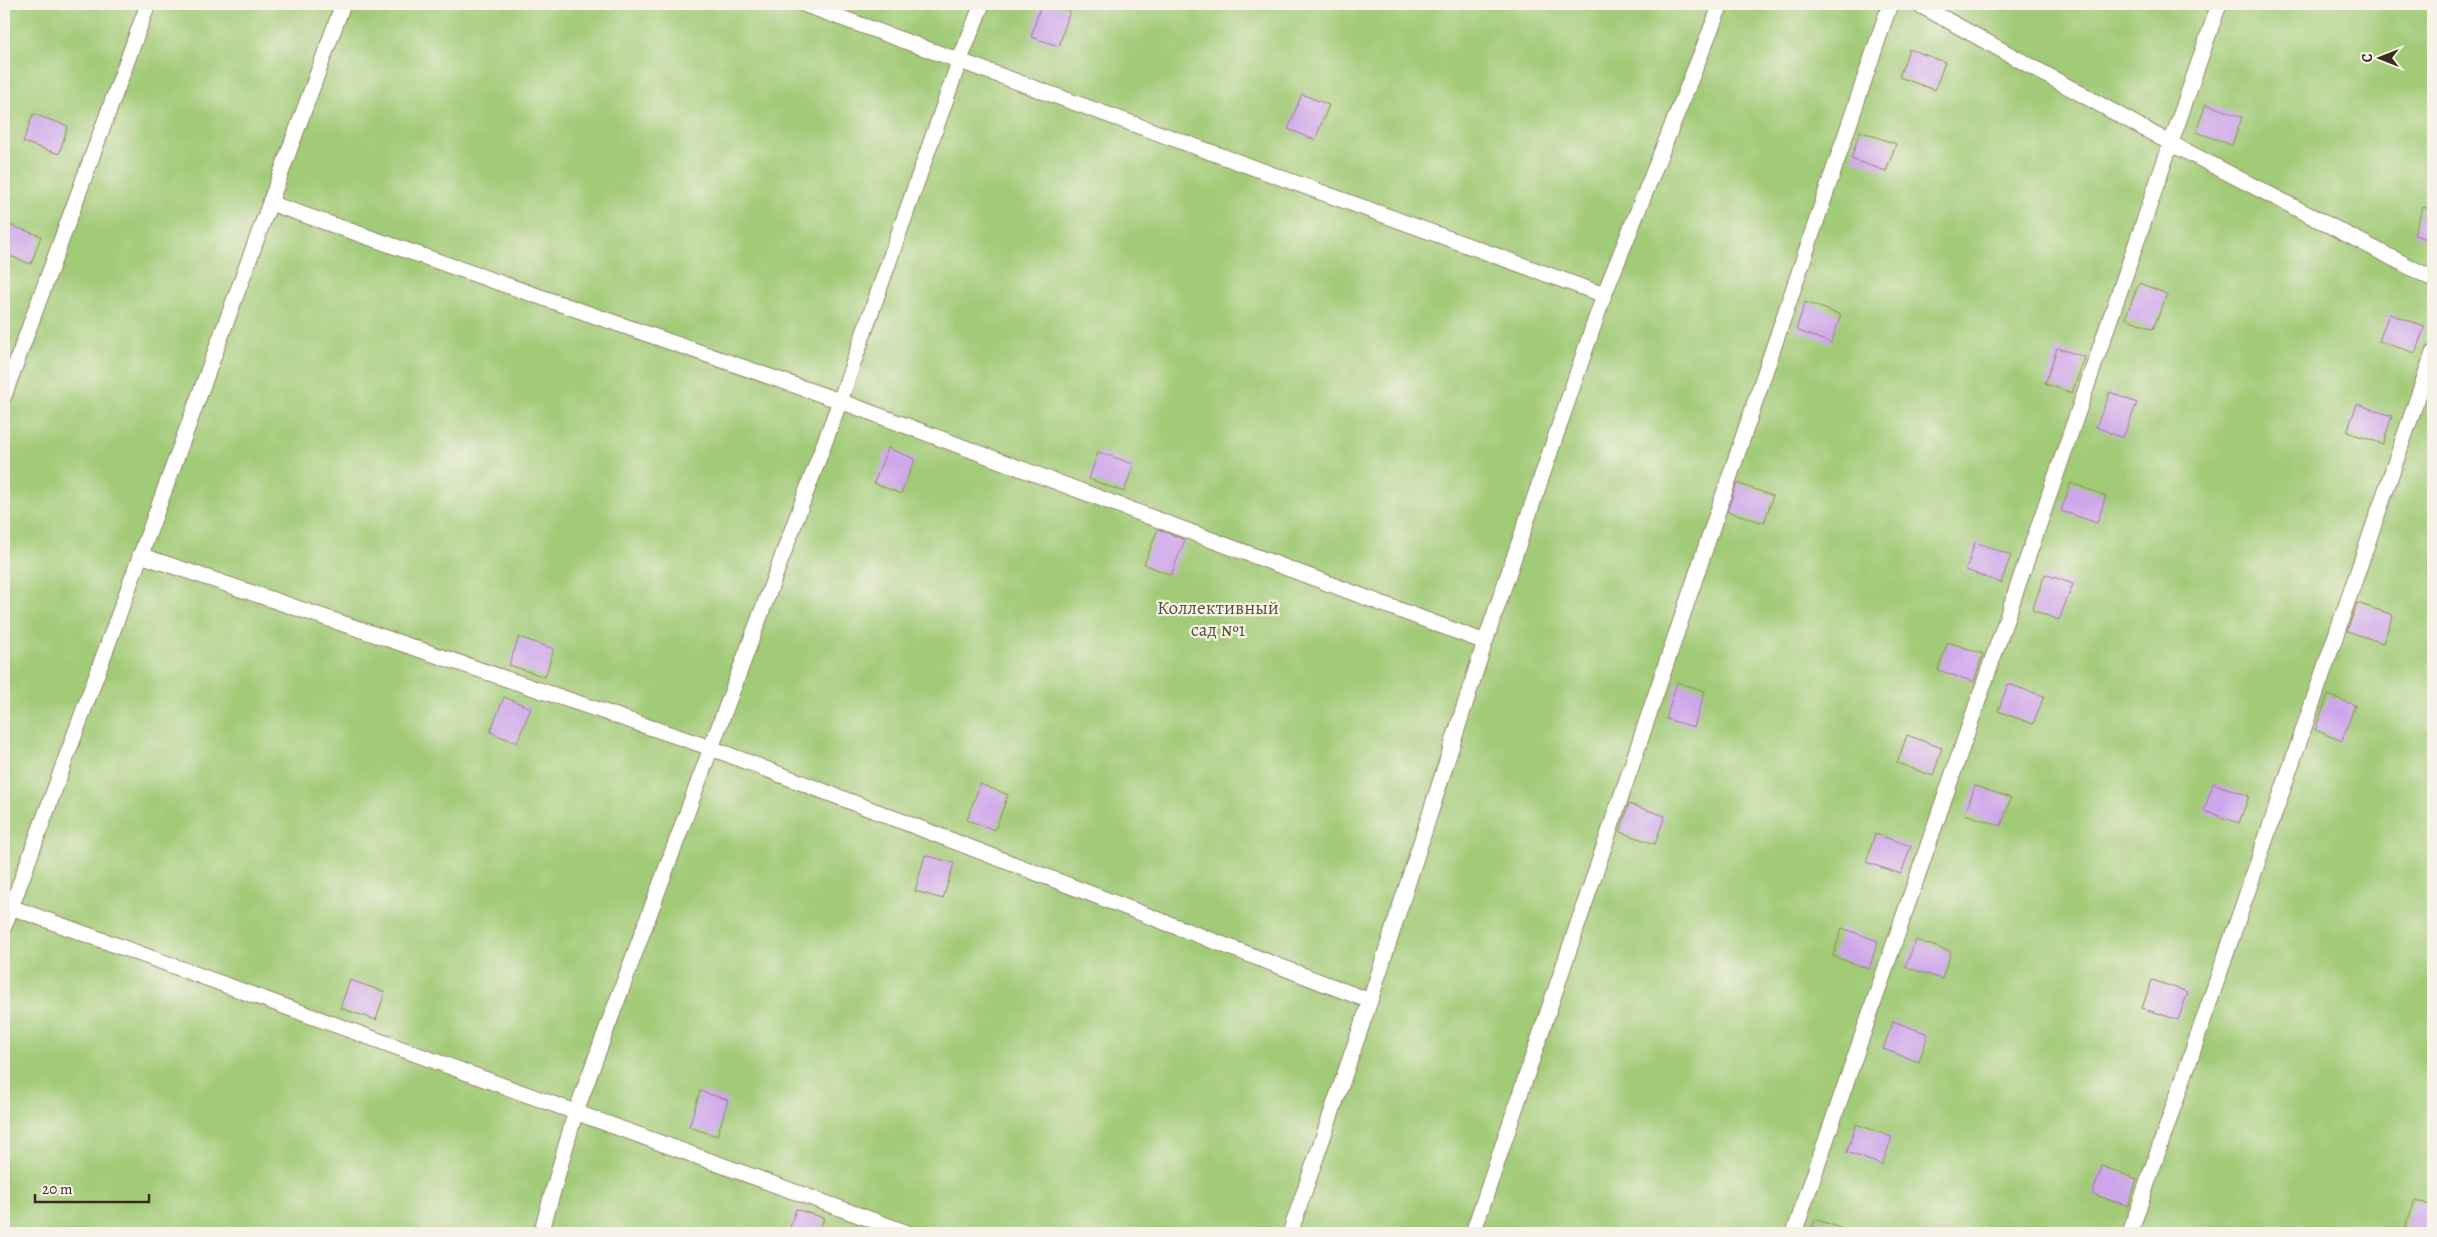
<svg xmlns="http://www.w3.org/2000/svg" width="2437" height="1237" font-family="Alegreya,serif">
<style>
.green{fill:#a1cb77;stroke:#6e7a4a}
.building{fill:#cda5eb}
.lines{fill:none;stroke-linecap:round;stroke-linejoin:round}
.service-casing{stroke:#94846c;stroke-width:17}
.service{stroke:#fff;stroke-width:15}
.labels{text-anchor:middle;dominant-baseline:central;stroke-width:4.5;stroke-linejoin:round;paint-order:stroke}
.park-label{font-size:19px;fill:#545234;stroke:#f7f3e8}
</style>
<rect width="100%" height="100%" fill="#f7f3e8"/>
<filter id="ink" filterUnits="userSpaceOnUse"><feTurbulence type="fractalNoise" baseFrequency=".02" numOctaves="2"/><feDisplacementMap in="SourceGraphic" scale="10" xChannelSelector="R" yChannelSelector="G"/><feConvolveMatrix kernelMatrix="1 2 1 2 8 2 1 2 1" color-interpolation-filters="sRGB"/></filter>
<filter id="wash" filterUnits="userSpaceOnUse"><feTurbulence type="fractalNoise" baseFrequency=".0096" numOctaves="4" result="noise"/><feDisplacementMap in="SourceGraphic" scale="20" xChannelSelector="R" yChannelSelector="G"/><feGaussianBlur stdDeviation="1.12" result="paint"/><feColorMatrix in="noise" values="0 0 0 0 0 0 0 0 0 0 0 0 0 0 0 0 0 1.4 0 .05"/><feComposite in="paint" operator="in"/></filter>
<g filter="url(#wash)">
<rect width="100%" height="100%" fill="#edb"/>
<rect class="green" x="4" y="4" width="2429" height="1229"/>
<g id="blocks">
<g class="building">
<polygon points="1041,4 1051,4 1070,10 1059,46 1031,37"/>
<polygon points="1909,49 1945,62 1935,90 1899,77"/>
<polygon points="1302,94 1329,105 1315,140 1288,129"/>
<polygon points="2206,104 2242,117 2232,145 2196,132"/>
<polygon points="33,114 68,126 59,154 23,142"/>
<polygon points="1860,131 1896,144 1886,171 1851,159"/>
<polygon points="2423,207 2433,210 2433,241 2414,235"/>
<polygon points="6,224 41,236 31,264 4,254"/>
<polygon points="2139,283 2167,294 2153,329 2125,318"/>
<polygon points="1805,302 1841,315 1831,343 1796,330"/>
<polygon points="2389,314 2425,326 2415,353 2379,341"/>
<polygon points="2057,348 2085,357 2072,393 2045,384"/>
<polygon points="2110,392 2137,403 2123,438 2096,427"/>
<polygon points="2357,404 2392,416 2383,444 2347,432"/>
<polygon points="888,448 915,459 901,494 874,483"/>
<polygon points="1098,452 1134,464 1124,492 1089,479"/>
<polygon points="1737,483 1773,496 1764,523 1727,511"/>
<polygon points="2071,483 2106,496 2097,523 2061,511"/>
<polygon points="1158,529 1185,540 1171,575 1144,564"/>
<polygon points="1975,542 2011,555 2001,583 1966,570"/>
<polygon points="2045,574 2073,584 2059,620 2032,610"/>
<polygon points="2357,603 2393,615 2383,643 2347,631"/>
<polygon points="519,637 554,649 545,677 509,665"/>
<polygon points="1948,642 1983,654 1974,682 1938,670"/>
<polygon points="1677,682 1705,691 1694,727 1666,719"/>
<polygon points="2008,684 2044,696 2033,724 1998,711"/>
<polygon points="2328,695 2355,705 2342,741 2315,730"/>
<polygon points="504,697 531,708 517,743 490,732"/>
<polygon points="1907,735 1942,748 1933,776 1897,763"/>
<polygon points="2213,783 2249,796 2239,823 2204,811"/>
<polygon points="980,784 1008,795 995,830 967,820"/>
<polygon points="1975,786 2011,798 2001,826 1965,814"/>
<polygon points="1629,804 1665,816 1655,844 1620,832"/>
<polygon points="1875,834 1911,846 1901,874 1866,862"/>
<polygon points="925,855 954,863 943,899 915,891"/>
<polygon points="1842,928 1878,941 1869,969 1833,956"/>
<polygon points="1916,940 1951,952 1942,979 1905,967"/>
<polygon points="350,980 385,992 376,1020 340,1008"/>
<polygon points="2152,980 2188,992 2178,1020 2142,1008"/>
<polygon points="1893,1021 1928,1034 1919,1062 1883,1049"/>
<polygon points="700,1091 728,1100 717,1136 689,1127"/>
<polygon points="1856,1124 1892,1137 1882,1165 1847,1152"/>
<polygon points="2102,1166 2137,1179 2128,1206 2092,1194"/>
<polygon points="2415,1200 2433,1206 2433,1233 2422,1233 2405,1228"/>
<polygon points="796,1209 824,1218 819,1233 788,1233"/>
<polygon points="1815,1219 1851,1232 1850,1233 1811,1233"/>
</g>
</g>
</g>
<g filter="url(#ink)">
<use href="#blocks" fill-opacity="0" stroke="#94846c" stroke-width="1"/>
<g class="lines">
<g class="service-casing">
<g id="service">
<polyline points="803,4 1604,295"/>
<polyline points="1918,4 2170,143 2433,279"/>
<polyline points="270,203 840,401 1485,642"/>
<polyline points="4,396 148,4"/>
<polyline points="140,555 711,748 1370,1001"/>
<polyline points="11,907 908,1233"/>
<polyline points="4,927 343,4"/>
<polyline points="541,1233 575,1114 840,401 959,62 982,4"/>
<polyline points="1290,1233 1370,1001 1485,642 1604,295 1721,4"/>
<polyline points="1473,1233 1890,4"/>
<polyline points="1794,1233 2219,4"/>
<polyline points="2130,1233 2433,353"/>
</g>
</g>
<use href="#service" class="service"/>
</g>
</g>
<g class="labels">
<g class="park-label">
<text x="1218" y="608">Коллективный<tspan x="1218" dy="22">сад №1</tspan></text>
</g>
</g>
<rect width="2437" height="1237" fill="none" stroke="#f7f3e8" stroke-width="20"/>
<g transform="translate(2380 58) rotate(270)" stroke="#f7f3e8" stroke-width="4" paint-order="stroke">
<path d="M0-4L9 19L0 12L-9 19Z" fill="#3b2a1e"/>
<text y="-8" font-size="14" font-weight="bold" text-anchor="middle" fill="#3b2a1e">С</text>
</g>
<path d="M35 1194v8h114v-8" fill="none" stroke="#3b2a1e" stroke-width="2.5"/>
<text x="42" y="1194" font-size="15" fill="#3b2a1e" stroke="#f7f3e8" stroke-width="4" paint-order="stroke">20 m</text>
</svg>
